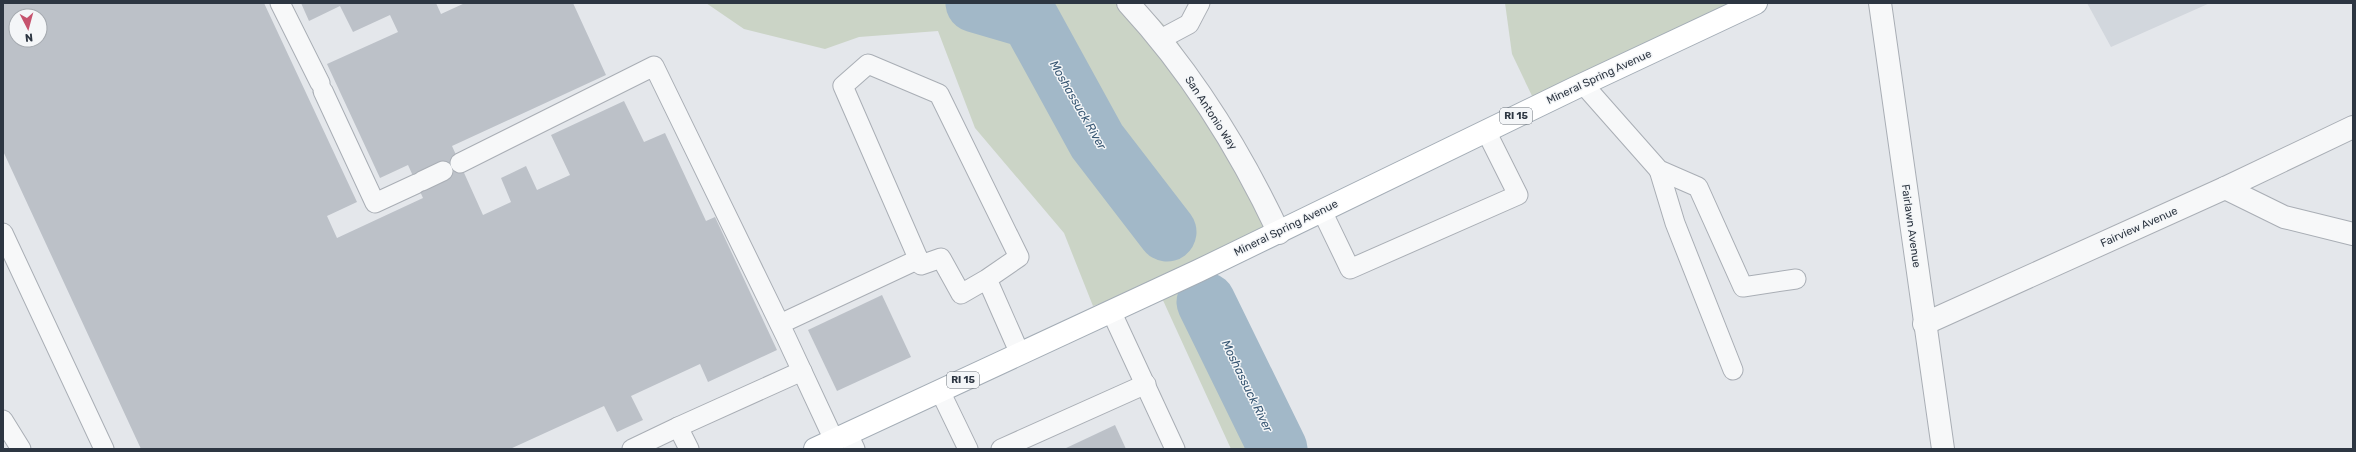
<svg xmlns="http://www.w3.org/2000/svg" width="2356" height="452" font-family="Rubik,sans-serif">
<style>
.built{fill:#d2d7dd}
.green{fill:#cbd4c6}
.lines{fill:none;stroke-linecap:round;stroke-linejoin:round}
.river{stroke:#a2b8c8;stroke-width:59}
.building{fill:#bcc1c8;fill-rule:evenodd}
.service-casing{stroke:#a9aeb5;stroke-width:21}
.minor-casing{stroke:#a9aeb5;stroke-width:24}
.primary-casing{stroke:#a4adb6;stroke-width:24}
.service{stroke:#f7f8f9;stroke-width:19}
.minor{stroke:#f7f8f9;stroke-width:22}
.primary{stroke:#fff;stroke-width:22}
.labels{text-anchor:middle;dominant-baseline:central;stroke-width:3;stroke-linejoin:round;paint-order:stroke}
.shield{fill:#f4f6f8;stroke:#697079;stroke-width:1}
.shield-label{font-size:10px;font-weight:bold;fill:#2d3642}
.street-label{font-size:11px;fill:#2d3642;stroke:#f4f6f8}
.water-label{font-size:12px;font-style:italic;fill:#395874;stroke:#f4f6f8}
</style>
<rect width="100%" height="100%" fill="#e4e7eb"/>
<polygon class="built" points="2087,3 2210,3 2111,47"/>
<g class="green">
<polygon points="706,3 1142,3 1172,33 1221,111 1275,225 1180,272 1222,349 1231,376 1269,449 1231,449 1156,285 1093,306 1064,233 975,128 938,31 859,37 825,49 744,29"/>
<polygon points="1505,3 1761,3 1533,98 1512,54"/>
</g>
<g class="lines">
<g class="river">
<polyline points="975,3 1030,19 1097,141 1167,232"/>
<polyline points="1206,302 1278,449"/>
</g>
</g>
<g class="building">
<path d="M 3,3 L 264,3 L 357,202 L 327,216 L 337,238 L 423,198 L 408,165 L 380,178 L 327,64 L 398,32 L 390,15 L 353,32 L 340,6 L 309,21 L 301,3 L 436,3 L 441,14 L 465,3 L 573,3 L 606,75 L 452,146 L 483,215 L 511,202 L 501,178 L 526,166 L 537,190 L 570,175 L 551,135 L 624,101 L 644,142 L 665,133 L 706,221 L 715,217 L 777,350 L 708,382 L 700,364 L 631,396 L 643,420 L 617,432 L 604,406 L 510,449 L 141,449 L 3,151 ZM 16,16 L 40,16 L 40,40 L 16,40 Z"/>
<polygon points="882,295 911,357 837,391 808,330"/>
<polygon points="1115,425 1126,449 1064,449"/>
</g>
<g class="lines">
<g class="service-casing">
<g id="service">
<polyline points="280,3 320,83"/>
<polyline points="1159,40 1189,24 1200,3"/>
<polyline points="1583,84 1659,170 1698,187 1743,287 1796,279"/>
<polyline points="323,91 375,203 416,184"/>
<polyline points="460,163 654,66 786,337 834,440"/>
<polyline points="1659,170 1675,223 1733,370"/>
<polyline points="422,181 443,171"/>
<polyline points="1322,211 1350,269 1518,195 1486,131"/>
<polyline points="3,233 104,449"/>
<polyline points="987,279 961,294 941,258 921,265 843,86 868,64 939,94 1019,257 987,279 1020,354"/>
<polyline points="1111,311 1175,449"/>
<polyline points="780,324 919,259"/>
<polyline points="940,391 968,449"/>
<polyline points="3,420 21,449"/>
<polyline points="848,434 855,449"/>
<polyline points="632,449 678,427"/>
<polyline points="689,449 678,427 802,371"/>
<polyline points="1001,449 1146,384"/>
</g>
</g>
<g class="minor-casing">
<g id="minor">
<path d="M 1128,3 C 1190,70 1240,150 1279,233"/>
<polyline points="1880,3 1943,449"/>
<polyline points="2225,188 2284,217 2353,234"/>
<polyline points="1924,324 2225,188 2353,127"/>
</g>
</g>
<g class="primary-casing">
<polyline id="primary" points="815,449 1198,271 1575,88 1756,3"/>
</g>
<use href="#service" class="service"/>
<use href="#minor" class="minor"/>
<use href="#primary" class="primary"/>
</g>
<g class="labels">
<g class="shield">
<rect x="1500" y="108" width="32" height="16" rx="3"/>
<rect x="947" y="372" width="32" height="16" rx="3"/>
</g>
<g class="shield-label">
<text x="1516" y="116">RI 15</text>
<text x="963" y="380">RI 15</text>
</g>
<g class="street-label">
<text transform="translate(1599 77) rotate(-25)">Mineral Spring Avenue</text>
<text transform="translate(1211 113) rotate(57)">San Antonio Way</text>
<text transform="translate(1911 226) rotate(82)">Fairlawn Avenue</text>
<text transform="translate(2139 227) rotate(-24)">Fairview Avenue</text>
<text transform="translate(1286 228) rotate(-26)">Mineral Spring Avenue</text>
</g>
<g class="water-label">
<text transform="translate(1078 105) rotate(60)">Moshassuck River</text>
<text transform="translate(1247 386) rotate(64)">Moshassuck River</text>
</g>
</g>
<rect width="2356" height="452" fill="none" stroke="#2d3642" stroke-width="8"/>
<g transform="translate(28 28) rotate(174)"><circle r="19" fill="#f4f6f8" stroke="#a4a9af"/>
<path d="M0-3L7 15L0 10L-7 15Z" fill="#c6536e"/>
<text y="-6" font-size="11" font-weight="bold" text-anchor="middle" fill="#2d3642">N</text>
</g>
</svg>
